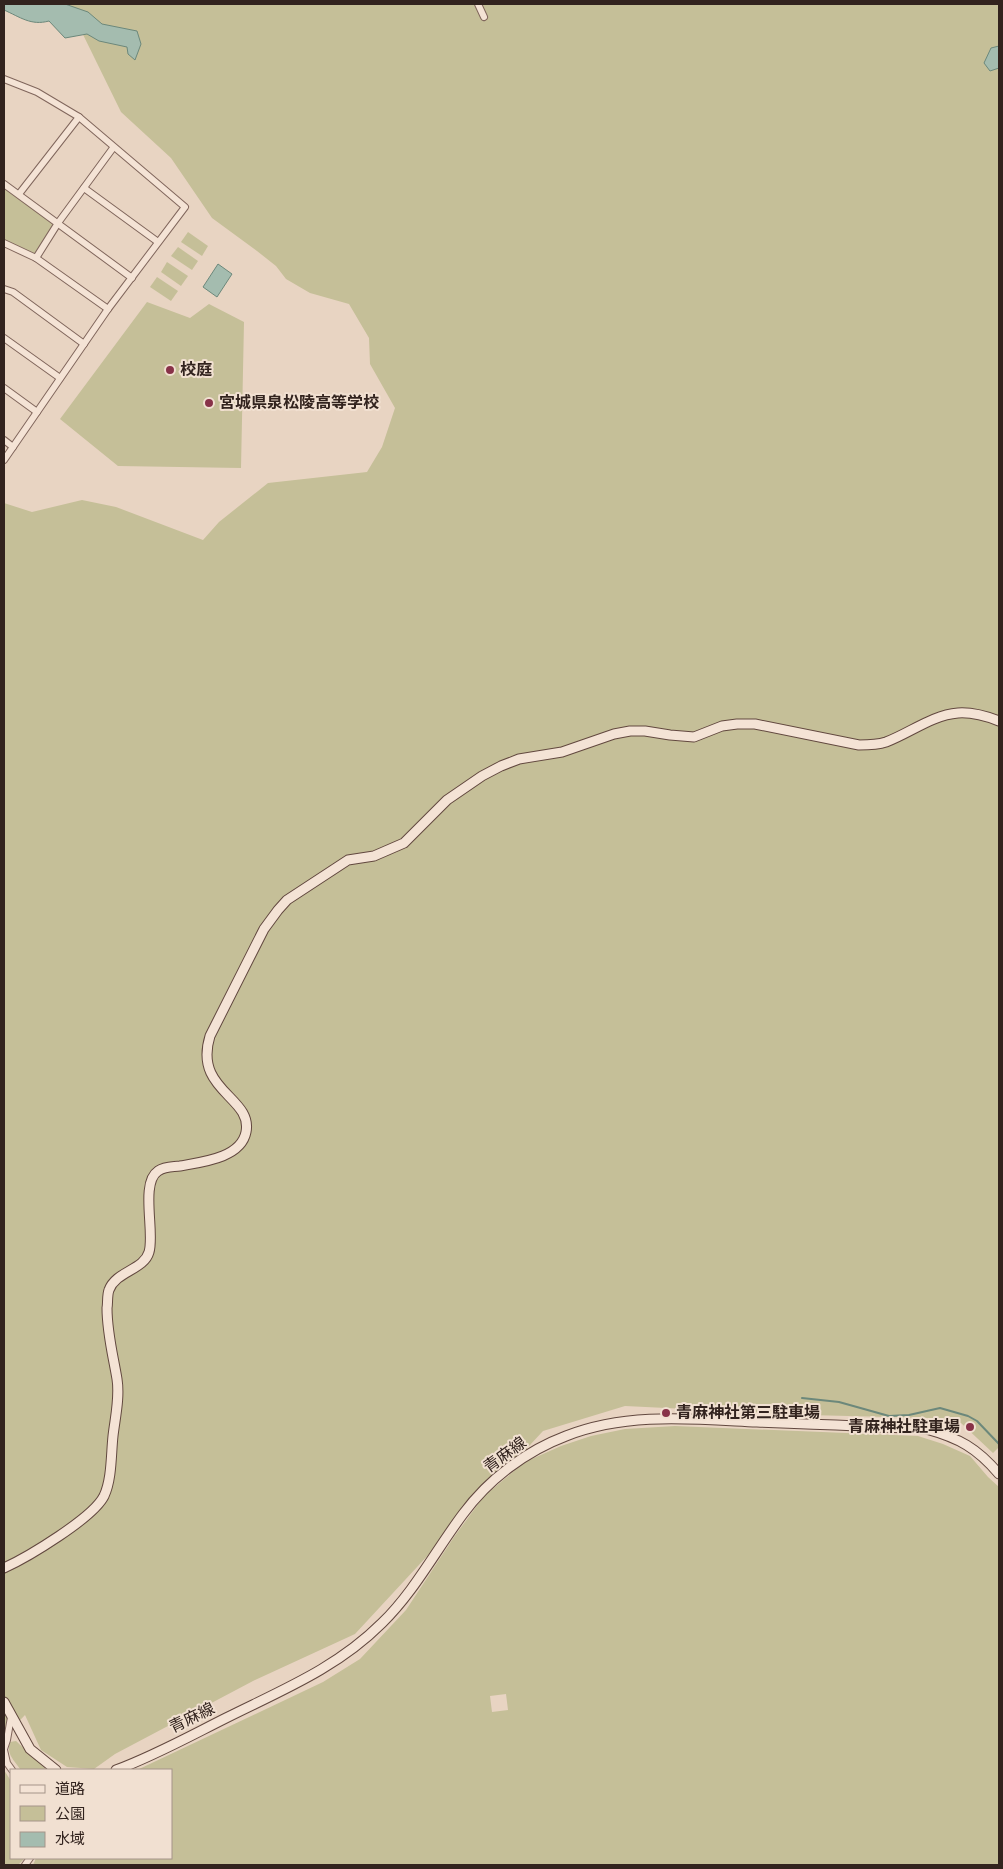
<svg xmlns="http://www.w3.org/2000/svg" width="1003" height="1869" font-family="Spectral,'Noto Sans JP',serif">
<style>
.green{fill:#c5bf98;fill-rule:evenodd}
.water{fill:#a4bcaf;stroke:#6c887b}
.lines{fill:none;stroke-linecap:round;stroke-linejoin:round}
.stream{stroke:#6c887b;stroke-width:2}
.street-casing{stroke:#80665c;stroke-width:8}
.secondary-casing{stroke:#62483f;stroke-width:11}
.street{stroke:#f4e3d5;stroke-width:6}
.secondary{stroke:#f4e3d5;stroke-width:9}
.poi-dot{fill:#883248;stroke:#f1e0d1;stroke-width:2}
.labels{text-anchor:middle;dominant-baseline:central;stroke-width:4;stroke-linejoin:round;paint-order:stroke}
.poi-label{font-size:16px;font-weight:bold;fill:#32231e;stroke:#f1e0d1;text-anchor:start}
.street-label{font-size:16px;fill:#32231e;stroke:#f1e0d1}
</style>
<rect width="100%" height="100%" fill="#e8d4c2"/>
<g class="green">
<polygon points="68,4 999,4 999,1447 993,1453 961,1423 930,1418 808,1415 625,1406 543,1431 355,1634 253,1681 115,1754 94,1769 67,1767 41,1750 25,1715 4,1737 4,503 32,512 82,500 116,507 203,540 219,522 268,483 367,472 382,447 395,408 370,364 369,338 349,304 310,293 286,279 276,266 257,251 212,218 171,158 121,112"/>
<polygon points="6,185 58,223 36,258 4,243 4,188"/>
<polygon points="188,232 208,246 202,256 181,242"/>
<polygon points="178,247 198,261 192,270 171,256"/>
<polygon points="167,262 188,276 181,286 161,272"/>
<polygon points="157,277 178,291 171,301 150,287"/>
<polygon points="147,302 190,318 209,304 244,322 241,468 118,466 60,419"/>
<path d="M 675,1426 L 918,1436 L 943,1444 L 970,1456 L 988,1477 L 999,1487 L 999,1865 L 33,1865 L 36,1858 L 171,1858 L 171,1770 L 137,1770 L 323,1682 L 360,1659 L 406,1610 L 454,1537 L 484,1496 L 525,1462 L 561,1446 L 591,1436 L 625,1429 ZM 506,1694 L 508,1710 L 492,1712 L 490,1696 Z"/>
<path d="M 16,1741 L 47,1770 L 21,1770 C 14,1760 6,1754 10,1742 Z"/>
<polygon points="4,1770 11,1781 11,1858 25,1858 18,1865 4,1865"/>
</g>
<g class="water">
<path d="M 4,4 L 65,4 L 88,12 L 102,24 L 137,31 L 141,44 L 135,60 L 128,54 L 127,47 L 99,41 L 87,34 L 65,38 L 49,21 C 31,26 20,17 4,10 Z"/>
<polygon points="999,46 999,68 990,71 984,63 991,48"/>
<polygon points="218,264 232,274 217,297 203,287"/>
</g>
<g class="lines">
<polyline class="stream" points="802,1398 839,1402 889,1416 909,1415 940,1408 968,1416 977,1421 999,1444"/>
<g class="street-casing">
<g id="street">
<polyline points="478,4 484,17"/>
<polyline points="4,79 37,92 79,117 185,207 108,309 4,460"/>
<polyline points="4,184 132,278"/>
<polyline points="84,188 158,242"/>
<polyline points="19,194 79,117"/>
<polyline points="4,243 36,258 108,309"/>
<polyline points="36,258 58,223 113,148"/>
<polyline points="4,289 13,292 84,344"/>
<polyline points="4,338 60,378"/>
<polyline points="4,388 37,412"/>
<polyline points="4,440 13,447"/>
<polyline points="4,1749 7,1740 11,1717"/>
<polyline points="4,1750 7,1763 12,1770"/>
<polyline points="25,1865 30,1858"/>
</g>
</g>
<g class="secondary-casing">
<g id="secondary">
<path d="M 4,1568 C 28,1557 93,1518 104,1496 C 112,1479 111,1454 113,1436 C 115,1418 120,1398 117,1379 C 113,1355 107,1333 107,1308 C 108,1303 107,1295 109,1290 C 116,1271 144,1270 149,1252 C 155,1233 140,1183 158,1171 C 165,1166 172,1167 180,1166 C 202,1162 241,1158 246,1132 C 253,1097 193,1091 210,1036 L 264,929 L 278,910 L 287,900 L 348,860 L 374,856 L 404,843 L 447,800 L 482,776 L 501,766 L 519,759 L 562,752 L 614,734 L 630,731 L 645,731 L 670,735 L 694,737 L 722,726 L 737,724 L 755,724 L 859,745 C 868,745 877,745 886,742 C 910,733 932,715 958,713 C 972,712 986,716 999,721"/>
<polyline points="4,1702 30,1749 56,1770"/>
<path d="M 116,1770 C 154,1756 190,1736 226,1718 C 282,1690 337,1668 382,1623 C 414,1592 436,1550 463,1514 C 489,1479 526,1451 566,1436 C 627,1412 693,1419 757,1422 C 813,1424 869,1426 926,1429 C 959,1438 977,1448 999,1474"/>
</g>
</g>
<use href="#street" class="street"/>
<use href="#secondary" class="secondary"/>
</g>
<g class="poi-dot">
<circle cx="170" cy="370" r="5"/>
<circle cx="209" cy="403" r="5"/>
<circle cx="666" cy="1413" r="5"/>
<circle cx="970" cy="1427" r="5"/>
</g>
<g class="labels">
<g class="poi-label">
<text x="180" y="370">校庭</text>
<text x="219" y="403">宮城県泉松陵高等学校</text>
<text x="676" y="1413">青麻神社第三駐車場</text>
<text x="960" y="1427" text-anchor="end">青麻神社駐車場</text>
</g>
<g class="street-label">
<text transform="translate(505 1455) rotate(-36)">青麻線</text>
<text transform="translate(192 1718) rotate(-26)">青麻線</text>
</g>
</g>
<rect width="1003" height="1869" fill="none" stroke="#32231e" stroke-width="10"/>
<rect x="10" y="1769" width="162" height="90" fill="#f1e0d1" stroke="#a59489"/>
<rect x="20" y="1785" width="25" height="8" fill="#f4e3d5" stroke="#a59489"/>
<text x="55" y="1794" font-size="15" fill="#32231e">道路</text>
<rect x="20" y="1806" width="25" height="15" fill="#c5bf98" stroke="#a59489"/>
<text x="55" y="1819" font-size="15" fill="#32231e">公園</text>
<rect x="20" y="1832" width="25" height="15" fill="#a4bcaf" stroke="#a59489"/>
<text x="55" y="1844" font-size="15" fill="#32231e">水域</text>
</svg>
